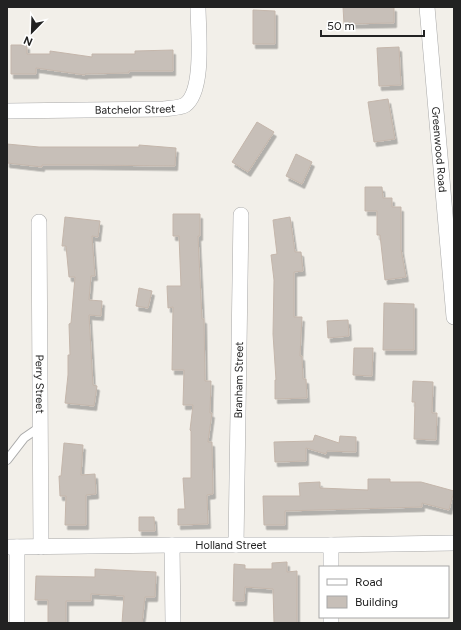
<svg xmlns="http://www.w3.org/2000/svg" width="461" height="630" font-family="Figtree,sans-serif">
<style>
.building{fill:#c7bfb8;stroke:#c4b6ab;filter:url(#shadow)}
.lines{fill:none;stroke-linecap:round;stroke-linejoin:round}
.lane-casing{stroke:#a9a9a9;stroke-width:10}
.street-casing{stroke:#a9a9a9;stroke-width:16}
.lane{stroke:#fff;stroke-width:8}
.street{stroke:#fff;stroke-width:15}
.labels{text-anchor:middle;dominant-baseline:central;stroke-width:4;stroke-linejoin:round;paint-order:stroke}
.street-label{font-size:11px;fill:#222;stroke:#fff}
</style>
<defs>
<filter id="shadow"><feDropShadow dx="2.5" dy="4.5" stdDeviation="0" flood-color="#0004"/></filter>
</defs>
<rect width="100%" height="100%" fill="#f2efe9"/>
<g class="building">
<polygon points="343,7 394,7 394,23 344,24"/>
<polygon points="253,10 275,11 275,44 253,44"/>
<polygon points="11,45 27,45 27,54 50,54 50,51 92,57 92,54 135,54 135,51 173,50 173,71 129,71 129,73 85,74 85,75 36,68 36,74 11,74"/>
<polygon points="399,47 401,85 379,86 377,48"/>
<polygon points="388,99 395,139 374,142 368,102"/>
<polygon points="257,122 274,132 248,172 232,162"/>
<polygon points="7,144 39,147 139,147 139,145 176,148 175,166 90,165 42,165 42,167 7,163"/>
<polygon points="296,154 312,162 302,184 286,176"/>
<polygon points="365,187 382,187 383,198 392,198 392,207 401,207 401,249 406,277 385,280 380,235 377,235 377,211 365,211"/>
<polygon points="173,214 200,214 200,236 198,236 202,319 204,319 205,381 211,381 210,413 212,413 208,442 212,442 213,494 207,495 208,524 178,525 178,509 185,509 183,478 191,478 191,431 190,430 193,405 183,405 184,370 172,370 173,307 168,308 167,286 181,286 179,236 173,236"/>
<polygon points="65,217 100,221 98,237 92,236 95,276 91,276 89,300 102,301 101,316 89,315 93,385 97,386 94,406 65,403 68,375 68,355 70,355 69,324 71,323 75,277 69,277 66,246 62,246"/>
<polygon points="290,217 295,252 301,252 303,271 294,272 294,317 302,317 300,356 302,356 303,379 306,379 307,398 275,399 275,380 276,380 273,334 274,280 271,255 277,254 273,220"/>
<polygon points="139,288 152,291 148,308 136,306"/>
<polygon points="384,303 414,304 414,350 383,350"/>
<polygon points="348,320 349,336 328,338 327,321"/>
<polygon points="354,348 373,348 372,376 353,375"/>
<polygon points="413,381 433,382 432,413 437,413 436,440 414,439 415,402 412,402"/>
<polygon points="315,435 339,443 340,436 356,437 356,452 327,451 326,454 306,448 306,461 275,462 274,442 313,441"/>
<polygon points="64,443 83,445 81,475 95,474 96,494 86,495 86,525 65,525 66,496 60,496 59,476 61,476"/>
<polygon points="368,479 390,479 390,482 421,482 454,491 449,510 422,503 422,507 285,511 285,525 264,525 263,496 300,496 299,483 320,482 320,488 368,490"/>
<polygon points="139,517 154,517 155,531 139,531"/>
<polygon points="287,562 287,572 297,571 297,623 274,623 273,589 245,587 244,601 233,601 234,564 245,565 245,569 272,569 272,563"/>
<polygon points="95,569 156,572 155,597 145,597 142,623 122,623 124,596 91,594 91,601 66,601 66,623 48,623 48,600 35,600 36,576 95,577"/>
</g>
<g class="lines">
<g class="lane-casing">
<polyline id="lane" points="7,460 24,438 40,427"/>
</g>
<g class="street-casing">
<g id="street">
<path id="s1" d="M 427,7 L 454,317"/>
<path id="s2" d="M 7,111 L 164,109 C 170,108 180,108 185,105 C 205,91 198,29 198,7"/>
<path id="s3" d="M 39,222 L 41,547"/>
<polyline points="172,545 173,623"/>
<path id="s4" d="M 236,545 L 241,215"/>
<polyline points="331,545 331,567"/>
<path id="s5" d="M 7,547 L 172,545 L 331,545 L 454,543"/>
<polyline points="17,547 17,623"/>
<polyline points="331,617 331,623"/>
</g>
</g>
<use href="#lane" class="lane"/>
<use href="#street" class="street"/>
</g>
<g class="labels">
<g class="street-label">
<text stroke="none"><textPath href="#s2" startOffset="128">Batchelor Street</textPath></text>
<text stroke="none"><textPath href="#s1" startOffset="143">Greenwood Road</textPath></text>
<text stroke="none"><textPath href="#s4" startOffset="165">Branham Street</textPath></text>
<text stroke="none"><textPath href="#s3" startOffset="162">Perry Street</textPath></text>
<text stroke="none"><textPath href="#s5" startOffset="224">Holland Street</textPath></text>
</g>
</g>
<rect width="461" height="630" fill="none" stroke="#222222" stroke-width="16"/>
<rect x="319" y="566" width="130" height="52" fill="#ffffff" stroke="#a7a7a7"/>
<rect x="327" y="579" width="20" height="6" fill="#ffffff" stroke="#a7a7a7"/>
<text x="355" y="586" font-size="12" fill="#222222">Road</text>
<rect x="327" y="596" width="20" height="12" fill="#c7bfb8" stroke="#a7a7a7"/>
<text x="355" y="606" font-size="12" fill="#222222">Building</text>
<g transform="translate(32 32) rotate(203)" stroke="#ffffff" stroke-width="3" paint-order="stroke">
<path d="M0-3L7 15L0 10L-7 15Z" fill="#222222"/>
<text y="-6" font-size="11" font-weight="bold" text-anchor="middle" fill="#222222">N</text>
</g>
<path d="M321 30v6h103v-6" fill="none" stroke="#222222" stroke-width="2"/>
<text x="327" y="30" font-size="12" fill="#222222" stroke="#ffffff" stroke-width="3" paint-order="stroke">50 m</text>
</svg>
